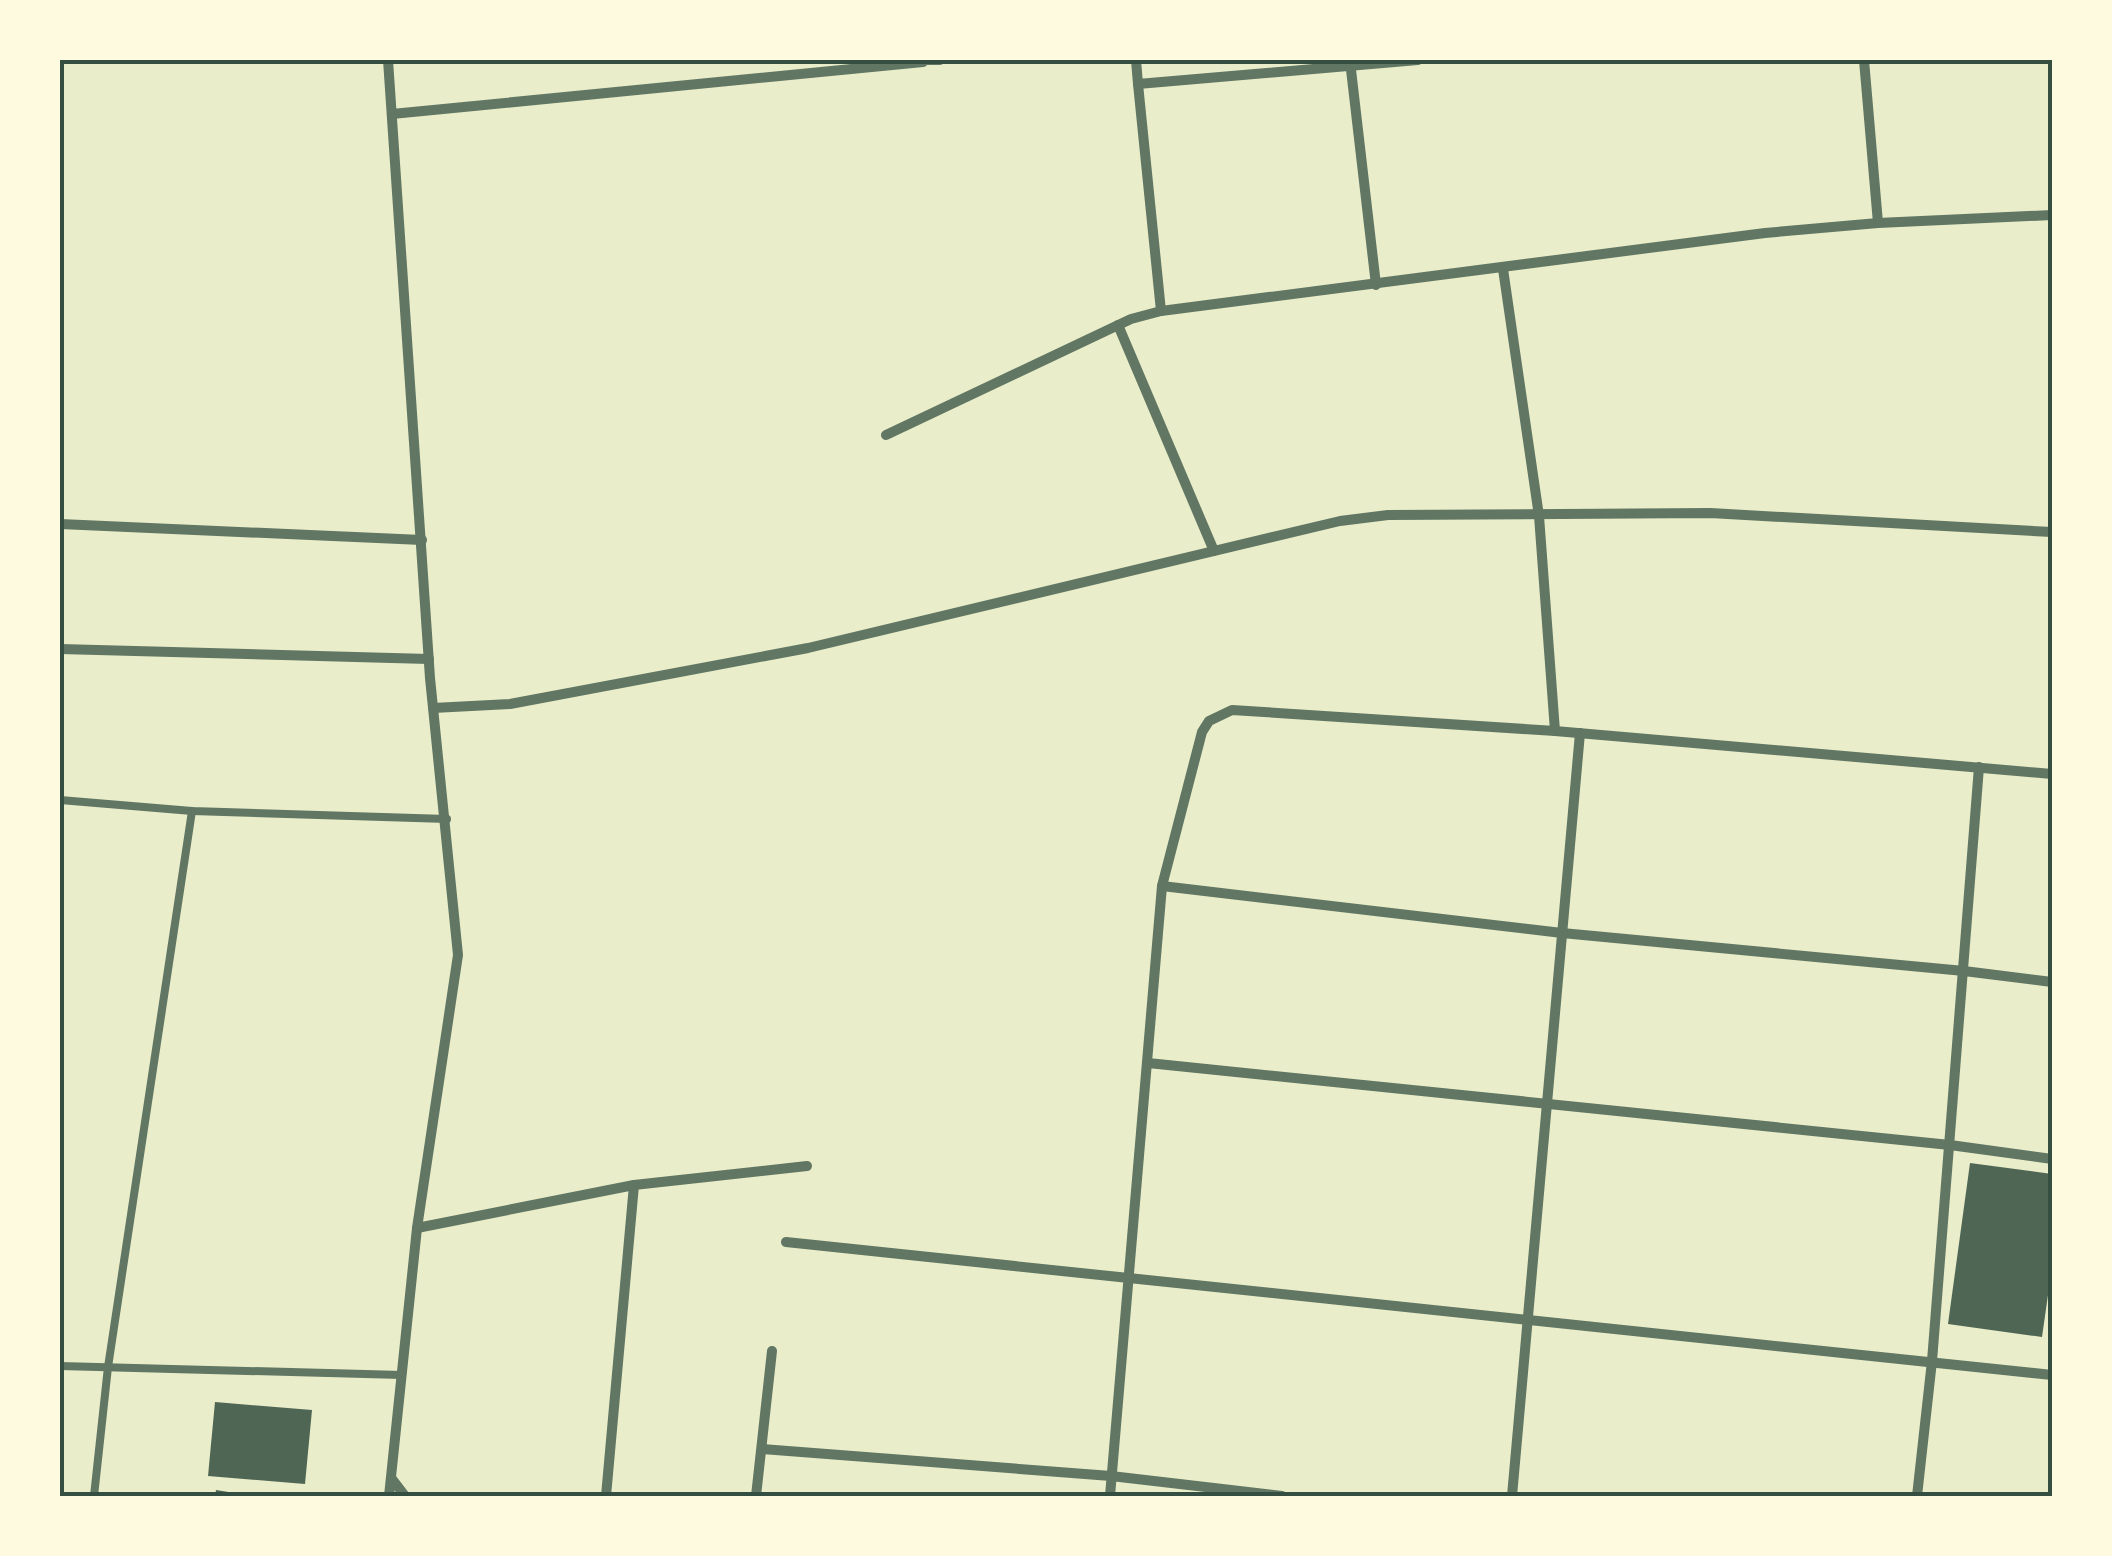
<svg xmlns="http://www.w3.org/2000/svg" width="2112" height="1556" font-family="'Fira Sans Condensed',sans-serif">
<style>
.building{fill:#4f6655}
.lines{fill:none;stroke-linecap:round;stroke-linejoin:round}
.service{stroke:#617663;stroke-width:8}
.minor{stroke:#617663;stroke-width:10}
.neatline{fill:none;stroke:#344e41;stroke-width:4}
</style>
<rect width="100%" height="100%" fill="#e9edc9"/>
<g class="building">
<polygon points="1970,1163 2052,1174 2052,1267 2042,1337 1948,1324"/>
<polygon points="215,1402 312,1410 305,1484 208,1476"/>
<polygon points="216,1490 241,1494 241,1496 215,1496"/>
</g>
<g class="lines">
<g class="service">
<polyline points="60,800 192,811 447,819"/>
<polyline points="60,1366 402,1375"/>
<polyline points="94,1496 108,1367 192,811"/>
</g>
<g class="minor">
<polyline points="388,60 430,678 458,955 417,1228 389,1496"/>
<polyline points="923,60 940,60"/>
<polyline points="1136,60 1138,84 1418,60"/>
<polyline points="1864,60 1878,223"/>
<polyline points="1350,61 1376,285"/>
<polyline points="1138,84 1161,311"/>
<polyline points="392,114 923,62"/>
<polyline points="1503,269 1539,516 1555,731"/>
<polyline points="1118,325 1214,551"/>
<polyline points="886,435 1131,319 1161,311 1765,233 1878,223 2052,215"/>
<polyline points="60,524 422,540"/>
<polyline points="60,649 429,659"/>
<polyline points="433,708 510,704 808,648 1340,521 1388,515 1710,513 2052,532"/>
<polyline points="1162,886 1562,933 1964,971 2052,982"/>
<polyline points="1148,1063 1950,1145 2052,1159"/>
<polyline points="417,1228 634,1185 807,1166"/>
<polyline points="786,1242 2052,1375"/>
<polyline points="762,1449 1111,1476 1282,1496"/>
<polyline points="392,1479 405,1496"/>
<polyline points="606,1496 634,1185"/>
<polyline points="756,1496 772,1351"/>
<polyline points="1110,1496 1162,886 1202,732 1209,721 1232,710 1555,731 2052,774"/>
<polyline points="1512,1496 1580,733"/>
<polyline points="1917,1496 1932,1361 1979,767"/>
</g>
</g>
<rect width="2112" height="1556" fill="none" stroke="#fefae0" stroke-width="125"/>
<rect x="62" y="62" width="1988" height="1432" class="neatline"/>
</svg>
